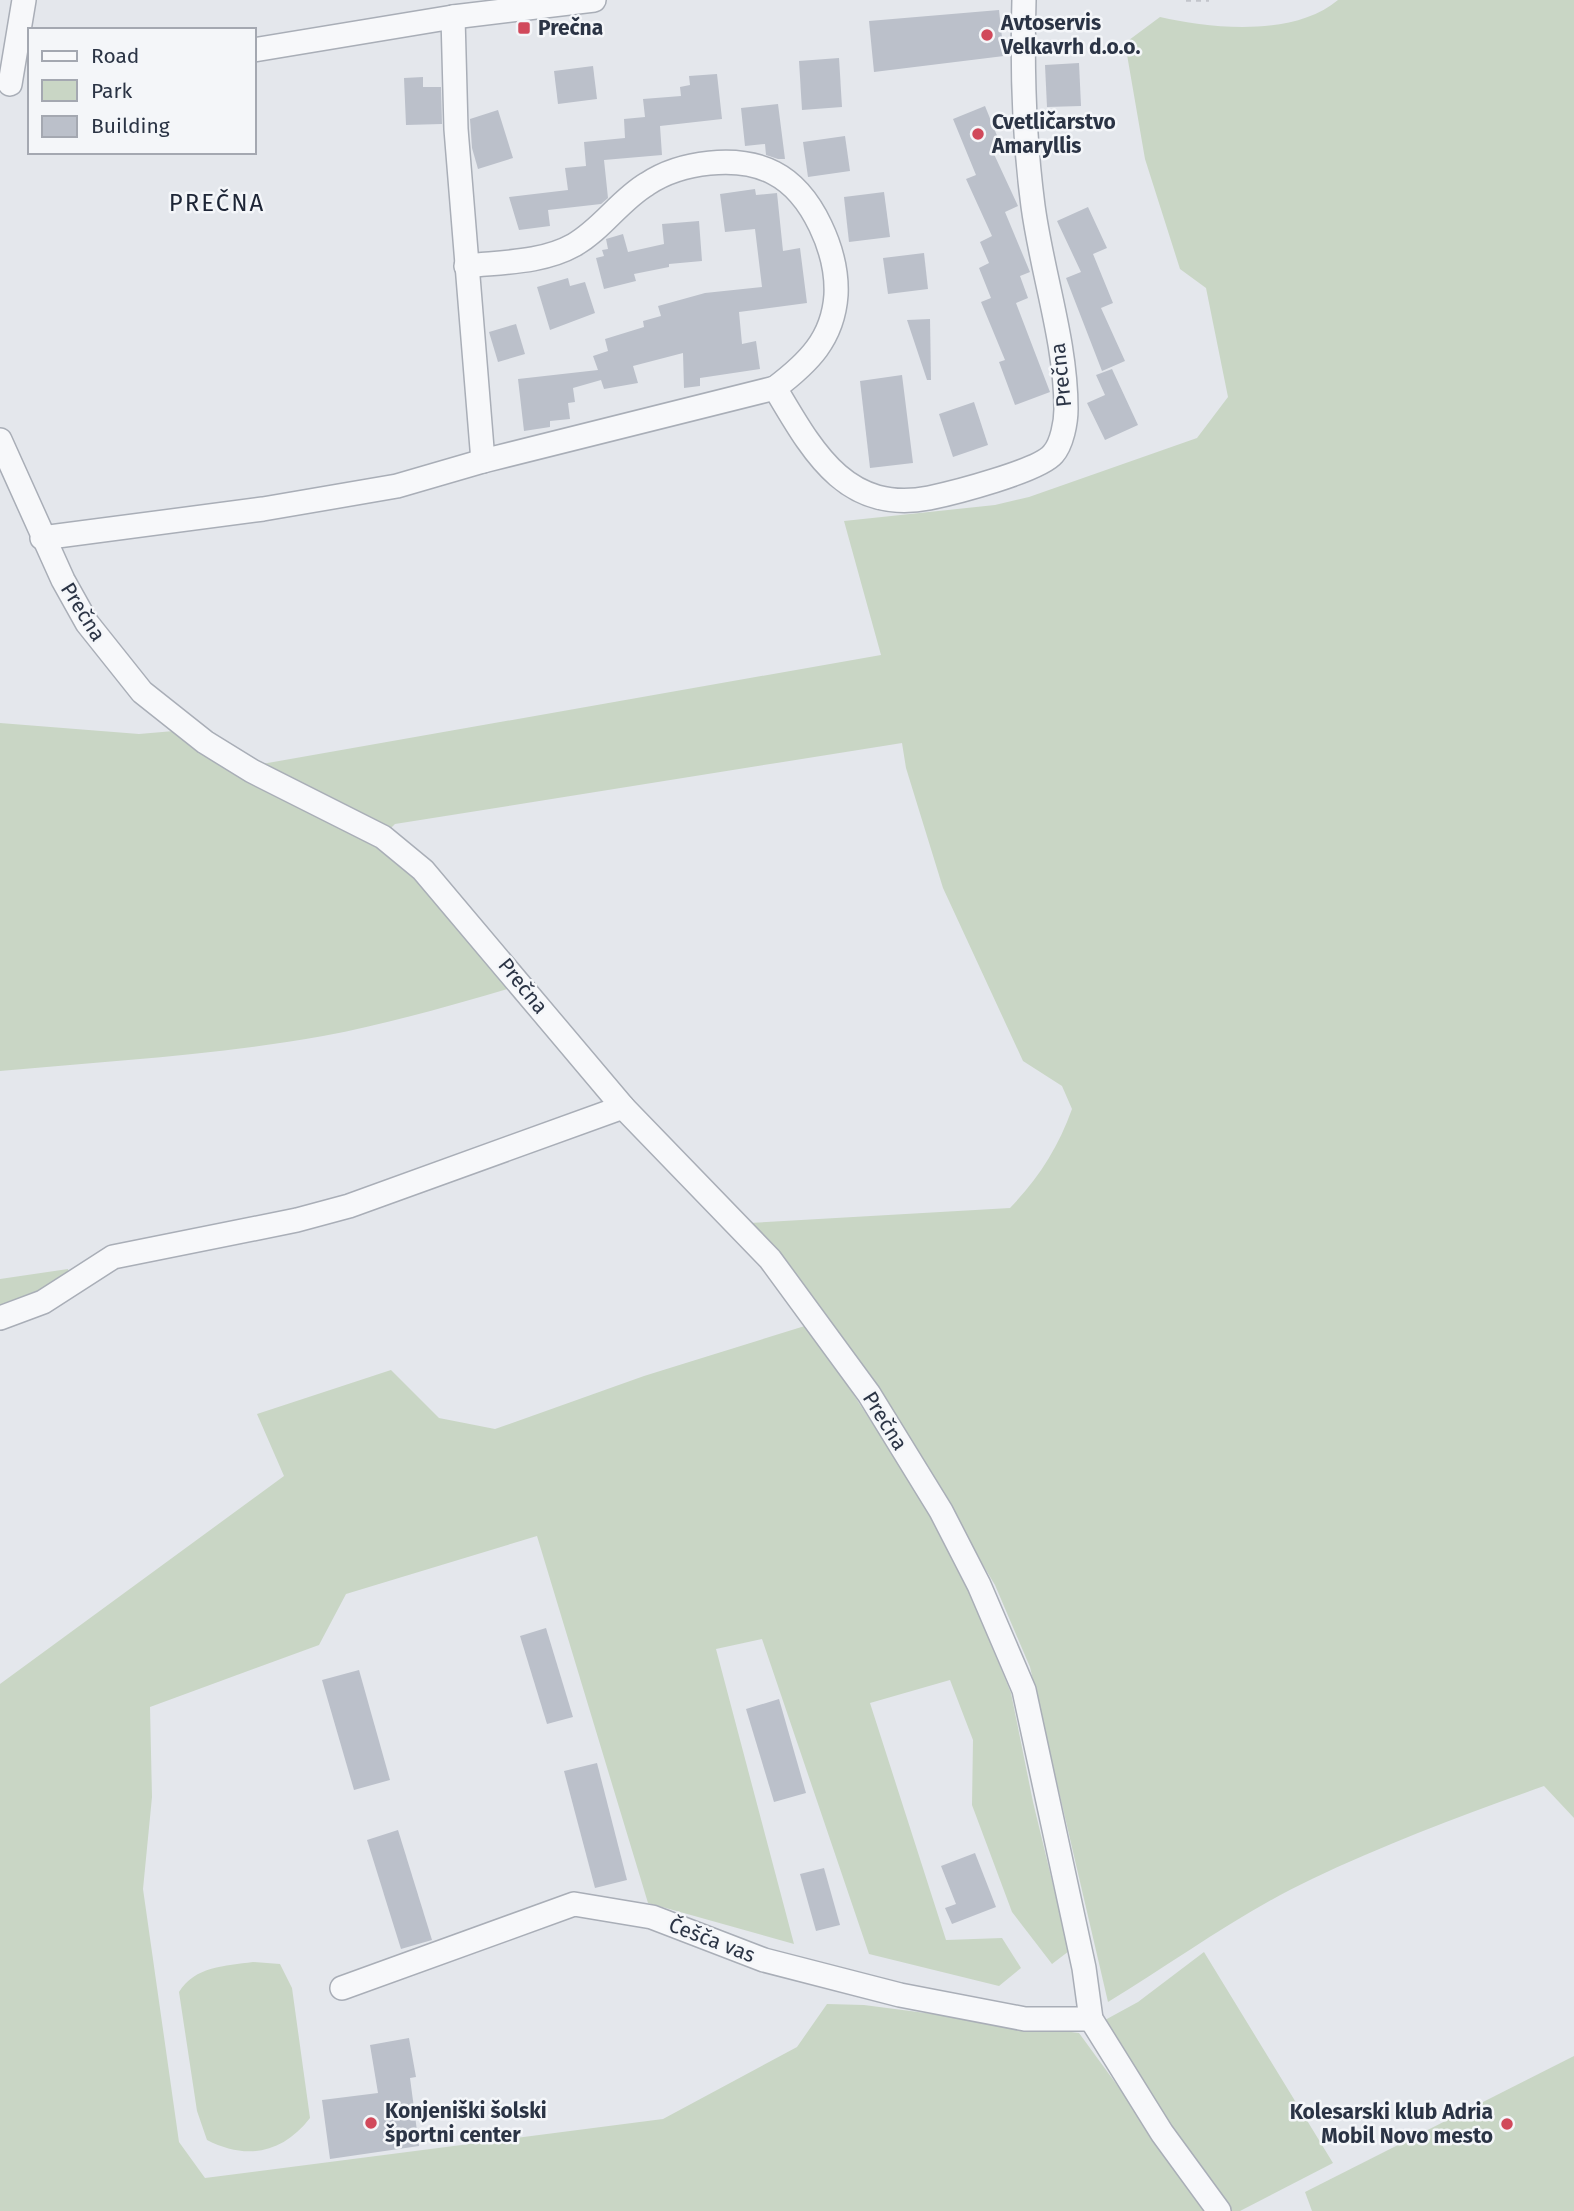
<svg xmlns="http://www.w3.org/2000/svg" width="1574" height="2211" font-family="'Fira Sans',sans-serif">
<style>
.green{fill:#c9d6c5}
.building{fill:#bbc0ca}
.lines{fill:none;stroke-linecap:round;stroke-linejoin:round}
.minor-casing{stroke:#a9aeb7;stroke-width:26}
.path{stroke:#c2c5cb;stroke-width:3.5;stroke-dasharray:5 5;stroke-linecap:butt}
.minor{stroke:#f7f8fa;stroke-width:23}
.poi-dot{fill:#d1495b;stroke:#f4f6f9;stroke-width:2.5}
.labels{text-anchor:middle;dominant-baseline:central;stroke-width:5;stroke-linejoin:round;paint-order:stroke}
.poi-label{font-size:21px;font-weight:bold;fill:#2b3445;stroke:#f4f6f9;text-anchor:start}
.street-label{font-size:21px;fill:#2b3445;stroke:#f4f6f9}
.quarter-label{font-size:24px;letter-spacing:2px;fill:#1d2536;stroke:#f4f6f9}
</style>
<rect width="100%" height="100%" fill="#e4e7ec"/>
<g class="green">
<path d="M 1338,0 L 1574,0 L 1574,1818 L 1544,1786 C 1466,1814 1387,1843 1312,1879 C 1240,1913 1176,1961 1108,2002 L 1030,1667 L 995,1585 L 869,1376 L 749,1223 L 1010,1208 C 1038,1179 1058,1148 1072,1109 L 1062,1086 L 1023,1061 L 943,888 L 906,768 L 902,743 L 395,824 L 387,832 L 262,764 L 881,655 L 844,521 L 995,505 L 1029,497 L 1197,438 L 1228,397 L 1206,288 L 1180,269 L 1145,159 L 1125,43 L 1160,17 C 1212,29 1294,37 1338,0 Z"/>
<path d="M 0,723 L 139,734 L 174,731 L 380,847 L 416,876 L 514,987 C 452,1005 388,1024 323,1036 C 217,1055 108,1061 0,1071 Z"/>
<polygon points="68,1269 69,1279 0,1305 0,1279"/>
<polygon points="808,1325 927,1507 958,1564 1011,1693 1033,1802 1069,1951 1052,1964 1012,1912 972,1805 973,1740 950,1680 870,1703 946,1940 1002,1938 1021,1968 999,1986 869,1954 762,1639 716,1649 794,1944 648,1903 537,1536 346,1594 319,1645 150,1707 152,1797 143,1889 179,2142 205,2178 663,2119 797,2047 827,2004 864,2005 1079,2033 1209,2211 0,2211 0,1684 284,1476 257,1414 391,1370 439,1418 495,1429 644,1376"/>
<polygon points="1204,1952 1333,2163 1240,2211 1223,2211 1105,2020 1138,2002"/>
<path d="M 253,1962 L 280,1964 L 292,1988 L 310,2118 C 282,2154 246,2160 207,2140 L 197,2111 L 179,1992 C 195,1966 225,1966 253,1962 Z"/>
<polygon points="1574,2056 1574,2211 1312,2211 1305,2192"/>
</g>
<g class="building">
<polygon points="999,10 1004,56 874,72 869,21"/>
<polygon points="839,58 842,107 802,110 799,61"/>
<polygon points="1079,63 1081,106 1047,107 1045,65"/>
<polygon points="593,66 597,99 558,104 554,71"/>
<polygon points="717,74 722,119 660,126 662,155 604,160 608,198 601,204 548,210 550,226 519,230 509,197 568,190 565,168 586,166 584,142 625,138 624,119 645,117 643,99 681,96 680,87 690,85 689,76"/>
<polygon points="423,77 423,87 441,87 442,124 406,125 404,78"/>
<polygon points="778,104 785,159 778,159 766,155 765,144 745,146 741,108"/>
<polygon points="985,106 1002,148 993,152 1018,206 1005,212 1030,272 1020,276 1028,298 1016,303 1050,392 1015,405 999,362 1005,360 981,302 991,298 979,268 989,263 980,242 992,236 966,179 976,175 953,119"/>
<polygon points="498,110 513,158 478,169 472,148 470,119"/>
<polygon points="845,136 850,171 808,177 803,142"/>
<polygon points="755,189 756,195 777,193 783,251 800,248 807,303 739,312 742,344 756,341 760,369 700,378 700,386 684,388 683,353 633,366 638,383 604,389 601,380 573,388 575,402 568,403 570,419 550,421 550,427 524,431 518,379 598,370 593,356 608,351 605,339 644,327 643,321 661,316 658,306 705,293 762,287 755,229 725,232 720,194"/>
<polygon points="884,192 890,237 849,242 844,197"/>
<polygon points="1088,207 1107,248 1093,254 1113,303 1101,308 1125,361 1102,371 1066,278 1081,272 1057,221"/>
<polygon points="699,221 702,261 669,264 669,267 634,274 636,281 604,289 596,258 604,256 602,250 608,249 606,239 623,234 628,252 664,244 662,224"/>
<polygon points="924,253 928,289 888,294 883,258"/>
<polygon points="568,278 570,286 585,282 595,313 550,330 537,287"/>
<polygon points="930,319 931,380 927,380 907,320"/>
<polygon points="516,324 525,354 498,362 489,332"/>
<polygon points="1112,369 1138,425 1105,440 1087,403 1105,395 1096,375"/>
<polygon points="902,375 913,463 870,468 860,381"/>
<polygon points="974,402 988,445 953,457 939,414"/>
<polygon points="546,1628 573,1717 547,1724 520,1636"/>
<polygon points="359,1670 390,1780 354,1790 322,1680"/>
<polygon points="779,1699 806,1793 774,1802 746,1709"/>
<polygon points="597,1763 627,1880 595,1888 564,1771"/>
<polygon points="398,1830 432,1940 401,1949 367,1840"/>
<polygon points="975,1853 996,1907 952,1924 945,1908 956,1904 941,1866"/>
<polygon points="824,1868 840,1925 816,1931 800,1874"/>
<polygon points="409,2038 416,2077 410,2078 419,2146 330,2159 322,2100 378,2093 370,2045"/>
</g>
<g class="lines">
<g class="minor-casing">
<g id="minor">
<polyline points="453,17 456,129 483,461"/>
<polyline points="254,50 453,17 594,0"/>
<polyline points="10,84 24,0"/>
<path d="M 466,266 C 501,262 542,263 574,245 C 602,229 620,200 647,184 C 680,162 738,154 774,173 C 813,193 838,253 836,295 C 833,339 808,363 775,388"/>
<polyline points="0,440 63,580 87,623 142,692 205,742 252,771 383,837 423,870 623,1107 770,1259 869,1394 941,1511 979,1585 1024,1690 1084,1968 1091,2019 1162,2133 1219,2211"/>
<path d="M 42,538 L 263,509 L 397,486 L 483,461 L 775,388 C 812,450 845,514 929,498 C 953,493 1039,471 1053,454 C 1062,444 1066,422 1066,409 C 1066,341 1042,273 1033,206 C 1024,138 1022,68 1024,0"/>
<polyline points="0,1318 43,1302 113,1257 297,1220 349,1206 623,1107"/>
<polyline points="342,1988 574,1904 652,1917 764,1960 900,1995 1025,2019 1091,2019"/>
</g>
</g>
<polyline class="path" points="1186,0 1209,0"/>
<use href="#minor" class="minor"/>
</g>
<g class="poi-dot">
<rect x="517" y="21" width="14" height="14" rx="3.5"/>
<circle cx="987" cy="35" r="7"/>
<circle cx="978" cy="134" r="7"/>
<circle cx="371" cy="2123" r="7"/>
<circle cx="1507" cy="2124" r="7"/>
</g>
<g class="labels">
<g class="poi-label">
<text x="1001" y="23">Avtoservis<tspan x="1001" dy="24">Velkavrh d.o.o.</tspan></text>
<text x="538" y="28">Prečna</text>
<text x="992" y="122">Cvetličarstvo<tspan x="992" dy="24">Amaryllis</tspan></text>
<text x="385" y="2111">Konjeniški šolski<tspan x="385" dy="24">športni center</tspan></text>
<text x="1493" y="2112" text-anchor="end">Kolesarski klub Adria<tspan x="1493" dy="24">Mobil Novo mesto</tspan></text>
</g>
<g class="street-label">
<text transform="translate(1061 375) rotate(-96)">Prečna</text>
<text transform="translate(83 612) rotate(58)">Prečna</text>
<text transform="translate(523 986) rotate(51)">Prečna</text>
<text transform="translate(885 1421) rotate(58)">Prečna</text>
<text transform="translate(712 1940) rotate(21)">Češča vas</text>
</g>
<g class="quarter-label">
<text x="217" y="203">PREČNA</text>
</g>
</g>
<rect x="28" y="28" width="228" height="126" fill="#f4f6f9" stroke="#a4a8b1" stroke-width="2"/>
<rect x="42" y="51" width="35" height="10" fill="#f7f8fa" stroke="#a4a8b1" stroke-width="2"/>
<text x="91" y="63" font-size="21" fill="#2b3445">Road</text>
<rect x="42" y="80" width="35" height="21" fill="#c9d6c5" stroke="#a4a8b1" stroke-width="2"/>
<text x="91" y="98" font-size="21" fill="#2b3445">Park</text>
<rect x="42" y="116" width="35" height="21" fill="#bbc0ca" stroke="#a4a8b1" stroke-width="2"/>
<text x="91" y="133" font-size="21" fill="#2b3445">Building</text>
</svg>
